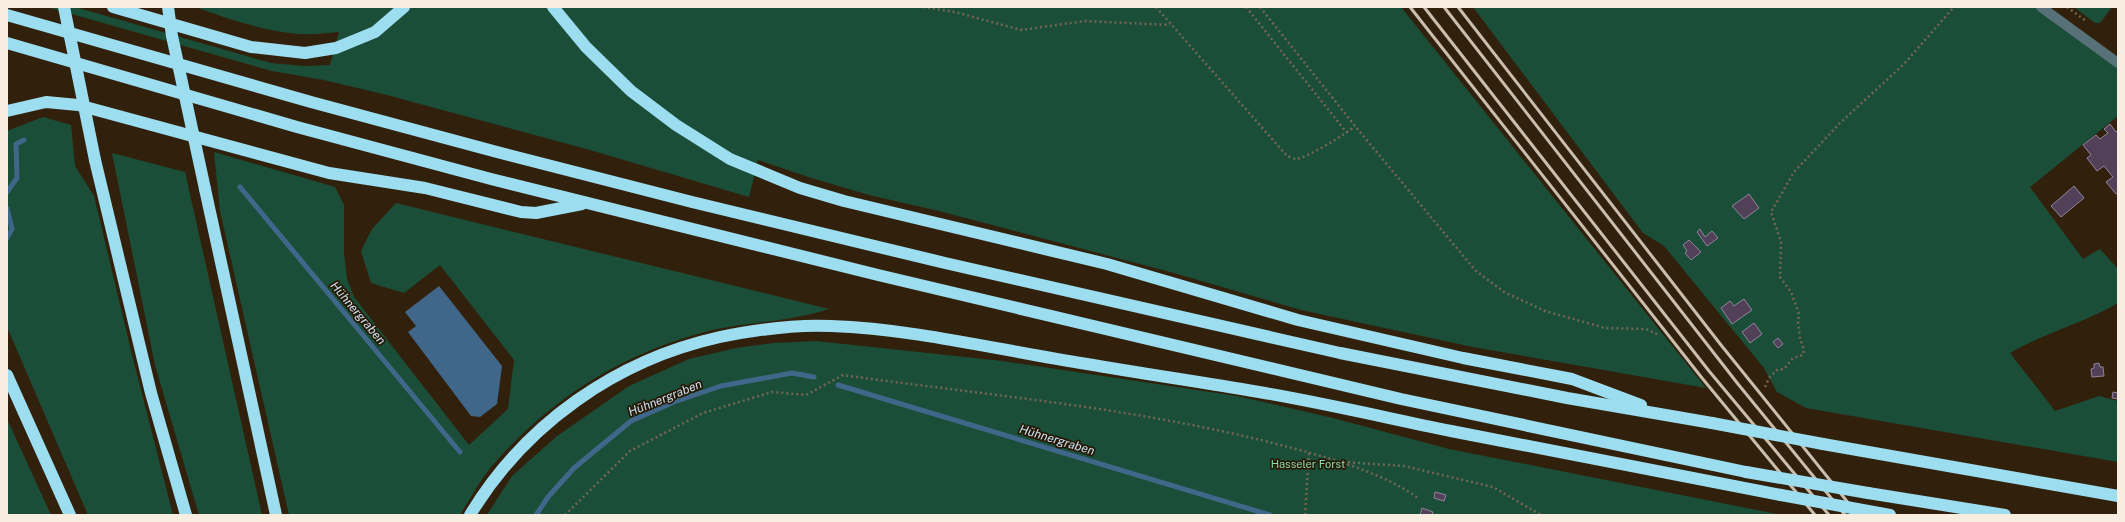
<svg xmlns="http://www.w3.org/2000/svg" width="2125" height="522" font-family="'Public Sans',sans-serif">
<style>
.green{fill:#1b4e38}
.water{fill:#406789}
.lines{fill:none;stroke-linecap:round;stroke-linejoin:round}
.stream{stroke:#406789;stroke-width:5}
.building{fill:#504158;stroke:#94849d}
.path{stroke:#746654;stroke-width:2.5;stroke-dasharray:2 3;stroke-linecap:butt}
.street{stroke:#587178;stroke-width:10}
.highway{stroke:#9cddf0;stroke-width:12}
.rail{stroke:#cabeaf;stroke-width:3}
.highway-bridge{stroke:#9cddf0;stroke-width:12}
.labels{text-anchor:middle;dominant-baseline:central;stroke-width:3.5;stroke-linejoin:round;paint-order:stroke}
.park-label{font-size:11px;fill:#8adeb5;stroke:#271803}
.water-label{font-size:12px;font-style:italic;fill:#cae2f8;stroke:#271803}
</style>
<rect width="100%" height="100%" fill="#31210c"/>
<g class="green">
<path d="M 47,7 L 75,7 L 271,63 L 305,66 L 330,65 L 339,32 C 326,33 312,35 299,34 C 263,31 229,19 195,7 L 1401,7 L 1706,388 L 1473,347 L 1301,310 L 1174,273 L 939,211 L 869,195 L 808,177 L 758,160 L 749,197 L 590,150 L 387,95 L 324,80 L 272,71 Z"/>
<path d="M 1473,7 L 2036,7 L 2118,66 L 2118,116 L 2030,187 L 2083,259 L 2100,249 L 2118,269 L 2118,303 C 2084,323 2044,333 2010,353 L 2055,411 L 2099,396 L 2118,401 L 2118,462 L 1806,408 L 1777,392 L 1764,368 L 1664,246 L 1643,233 Z"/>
<polygon points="2074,7 2112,7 2100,23 2095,23"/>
<polygon points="43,117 71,125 75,166 94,196 132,355 173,515 88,515 7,327 7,131"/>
<path d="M 214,152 L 335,187 L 344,205 L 344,252 L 347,279 L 354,297 L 469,445 L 508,409 L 514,360 L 440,265 L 404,293 L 371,283 L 361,251 L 372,229 L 396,203 L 829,309 C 819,312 808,315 797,317 C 767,323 735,324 705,332 C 618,355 549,400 491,467 C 479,482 470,499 460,515 L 289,515 L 220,211 Z"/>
<polygon points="112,153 185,172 262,515 199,515 155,365"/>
<polygon points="816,341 1002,361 1237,396 1333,418 1449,449 1782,515 487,515 512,476 557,436 629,386 689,359 736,348 774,343"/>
<polygon points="7,419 51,515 7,515"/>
</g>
<polygon class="water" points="439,286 502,366 497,404 480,417 471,416 408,332 416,326 405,312"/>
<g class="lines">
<g class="stream">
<polyline points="240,187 460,452"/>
<polyline points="7,192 17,178 16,144 24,140"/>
<polyline points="7,208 12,229 7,238"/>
<polyline points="838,385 1270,515"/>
<polyline points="536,515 548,497 574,468 631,421 674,402 721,386 792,373 814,377"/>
</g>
</g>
<g class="building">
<polygon points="2110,124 2116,132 2118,130 2118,193 2116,194 2106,182 2113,177 2104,166 2097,171 2087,158 2091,155 2083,145 2096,135 2100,139 2108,133 2104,129"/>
<polygon points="2074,186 2084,198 2061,217 2051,206"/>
<polygon points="1749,194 1759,208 1744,219 1732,206"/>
<polygon points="1700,229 1705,237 1712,231 1718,238 1707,246 1697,232"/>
<polygon points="1689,240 1701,252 1691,260 1685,253 1687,251 1683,245"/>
<polygon points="1744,299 1752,310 1732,324 1721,308 1730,301 1734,306"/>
<polygon points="1754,323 1762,334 1750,343 1742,332"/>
<polygon points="1778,338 1783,344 1778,348 1773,342"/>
<polygon points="2099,363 2100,367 2103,367 2104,376 2092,377 2091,369 2094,368 2094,364"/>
<polygon points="2113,392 2118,393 2118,399 2112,398"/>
<polygon points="1435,492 1446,495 1444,501 1434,498"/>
<polygon points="1422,508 1433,512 1432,515 1420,515"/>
</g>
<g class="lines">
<g class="path">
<polyline points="923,7 955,12 1021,30 1085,21 1170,25"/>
<path d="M 1156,7 L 1287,156 C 1290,157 1294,159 1296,159 C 1307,158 1346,134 1355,126"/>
<polyline points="1246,7 1347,133"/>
<polyline points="1260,7 1355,126 1475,270 1504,292 1545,311 1605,328 1646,329 1659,335"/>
<polyline points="2067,7 2086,21"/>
<polyline points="1765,387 1769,378 1777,370 1784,369 1793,358 1803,355 1804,350 1800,338 1798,322 1799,314 1791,292 1780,277 1781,242 1771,212 1794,172 1840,123 1903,65 1954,7"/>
<polyline points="1343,462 1404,466 1493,487 1541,515"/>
<path d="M 565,515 L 630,451 L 703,413 L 772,392 L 806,395 L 843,375 C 991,396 1142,408 1288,447 C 1327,457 1387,474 1419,499"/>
<polyline points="1305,515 1309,452"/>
</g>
<polyline class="street" points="2041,7 2118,63"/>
<g class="highway">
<polyline points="113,7 251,47 305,53 336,48 375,32 404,7"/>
<polyline points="553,7 586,47 631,91 676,125 730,159 800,188 844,201 1107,264 1298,320 1463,358 1572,379 1641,405"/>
<polyline points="7,15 311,102 497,152 692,202 945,263 1340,353 1567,398 1712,423"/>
<polyline points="7,43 297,127 491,179 878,275 1401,399 1746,472"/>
<polyline points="7,111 46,102 78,105 329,173 425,188 521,212 536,213 582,204"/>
<polyline points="95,160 151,393 186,515"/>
<polyline points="205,189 276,515"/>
<polyline points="7,375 70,515"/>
<polyline points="1823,444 2118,496"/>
<polyline points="1868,493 2005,515"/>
<polyline points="1879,513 1890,515"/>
<path d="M 470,515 C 525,424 616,360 720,337 C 755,330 794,324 831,326 C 917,329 1002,351 1087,364 C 1144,374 1202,382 1259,392 C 1324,403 1387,418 1451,431 C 1561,453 1671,474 1781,495"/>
</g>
<g class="rail">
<polyline points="1410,7 1702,378 1815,515"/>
<polyline points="1424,7 1709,371 1829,515"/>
<polyline points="1444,7 1738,384 1845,515"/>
<polyline points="1458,7 1721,345 1858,515"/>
</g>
<g class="highway-bridge">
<polyline points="64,7 95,160"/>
<polyline points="168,7 172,36 205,189"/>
<polyline points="1712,423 1823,444"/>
<polyline points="1746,472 1868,493"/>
<polyline points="1781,495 1879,513"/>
</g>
</g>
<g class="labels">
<g class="park-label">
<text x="1308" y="464">Hasseler Forst</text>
</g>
<g class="water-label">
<text transform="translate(358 313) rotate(50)">Hühnergraben</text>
<text transform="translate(665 398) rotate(-22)">Hühnergraben</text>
<text transform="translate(1057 440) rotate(17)">Hühnergraben</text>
</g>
</g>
<rect width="2125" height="522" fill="none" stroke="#f7ede0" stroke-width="16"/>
</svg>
